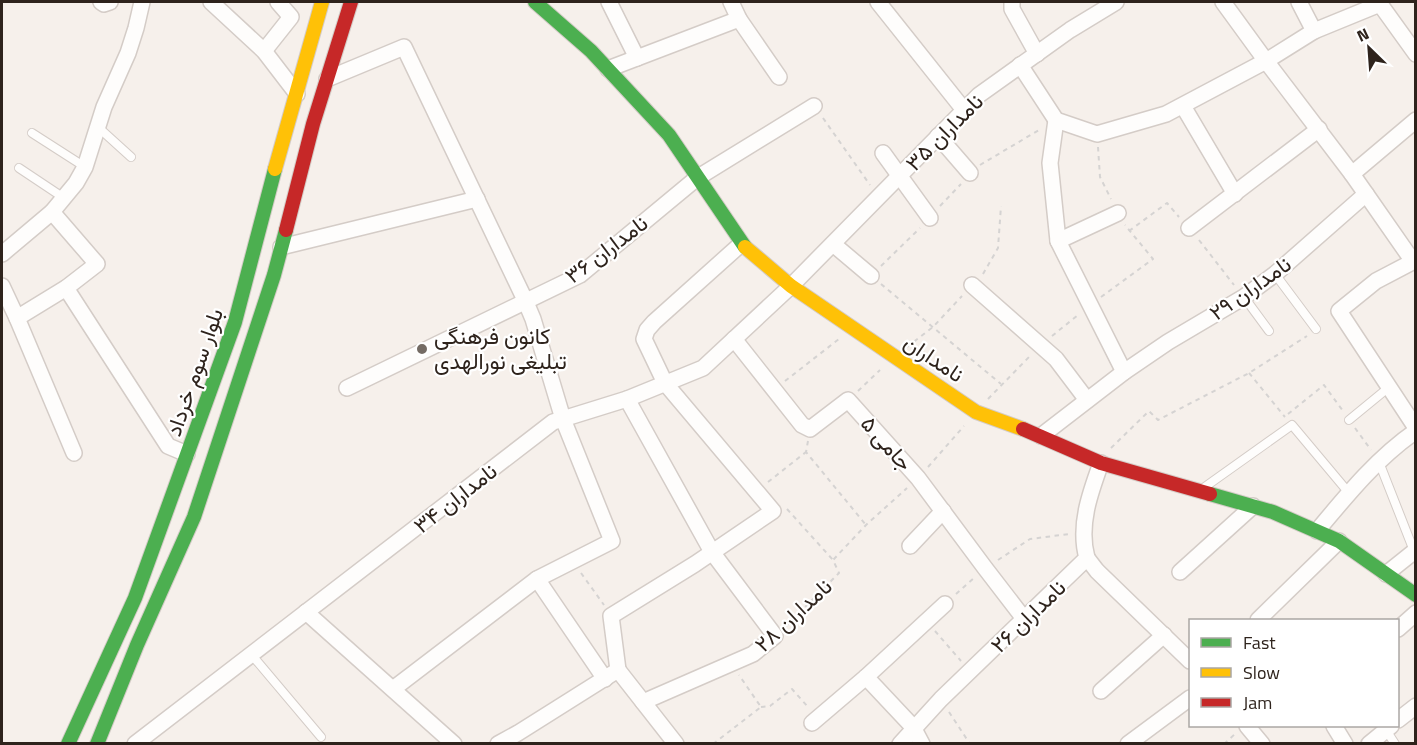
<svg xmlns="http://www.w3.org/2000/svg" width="1417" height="745" font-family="'Titillium Web',Vazirmatn,sans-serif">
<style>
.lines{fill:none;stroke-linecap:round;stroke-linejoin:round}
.lane-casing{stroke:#d4ccc7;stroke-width:10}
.street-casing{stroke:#d4ccc7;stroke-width:18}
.fast-casing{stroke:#d4ccc7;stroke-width:16}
.slow-casing{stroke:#d4ccc7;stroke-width:16}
.jam-casing{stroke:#d4ccc7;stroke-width:16}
.path{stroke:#d5d3d2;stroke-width:2;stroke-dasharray:4.5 4.5;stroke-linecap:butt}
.lane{stroke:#fefdfc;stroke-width:8}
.street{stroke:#fefdfc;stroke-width:15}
.fast{stroke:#4caf50;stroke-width:14}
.slow{stroke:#ffc107;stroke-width:14}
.jam{stroke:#c62828;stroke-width:14}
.poi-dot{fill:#746b64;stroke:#fff;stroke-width:2}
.labels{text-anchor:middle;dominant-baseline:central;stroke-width:4.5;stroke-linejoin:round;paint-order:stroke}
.street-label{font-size:22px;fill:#2e231c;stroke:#fff}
.poi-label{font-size:22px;fill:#2e231c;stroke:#fff;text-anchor:start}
</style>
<rect width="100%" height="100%" fill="#f6f0eb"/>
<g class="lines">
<g class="lane-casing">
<g id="lane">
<polyline points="99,128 131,157"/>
<polyline points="32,133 85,167"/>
<polyline points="19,168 64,198"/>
<polyline points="1275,274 1316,329"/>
<polyline points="1244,297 1269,331"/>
<polyline points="1349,420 1388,388"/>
<polyline points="1379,462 1414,551"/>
<polyline points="1202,489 1292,425 1349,493"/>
<polyline points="251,654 321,737"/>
<polyline points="1386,730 1395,744"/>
</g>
</g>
<g class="street-casing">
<g id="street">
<polyline points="101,2 104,4 110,2"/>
<polyline points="211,2 264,51 297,94"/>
<polyline points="609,2 637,58"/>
<polyline points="731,2 739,19 779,77"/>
<polyline points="878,2 964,110"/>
<polyline points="1012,2 1012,9 1037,54"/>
<polyline points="1223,2 1266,61 1352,174"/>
<polyline points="1314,31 1380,4 1416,54"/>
<polyline points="264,51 291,17 278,2"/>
<polyline points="1020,65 1056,120 1097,134 1166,114 1266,61 1314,31 1299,2"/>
<polyline points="608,69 739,19"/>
<polyline points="327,79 404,47 525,300 533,319 563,419 612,541 537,579 605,679"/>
<polyline points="1183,106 1235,194"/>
<polyline points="1056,120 1050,163 1058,241 1124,372"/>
<polyline points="938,136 970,173"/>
<polyline points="883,153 930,218"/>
<polyline points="1366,194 1412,260"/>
<polyline points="52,212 97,264 66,288 17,318 74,453"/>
<polyline points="1189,228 1319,129"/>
<polyline points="1058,241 1118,213"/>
<polyline points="833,244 871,276"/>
<polyline points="281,247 477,199"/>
<polyline points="2,254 52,212 76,183 85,167 104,107 128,53 136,28 142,2"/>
<polyline points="1416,260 1376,281 1339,311 1416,428"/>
<polyline points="972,285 1056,359 1087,400"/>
<polyline points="2,286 17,318"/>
<polyline points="66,288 168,446 187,454"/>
<polyline points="734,339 802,425 810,429 848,400 918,478 985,568 1025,620"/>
<polyline points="347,388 580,275 697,178 814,106"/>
<polyline points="627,399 712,552 775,636 753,654 643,702"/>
<polyline points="1041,436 1124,372 1168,342 1244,297 1275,274 1366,194 1352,174 1416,120"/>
<path d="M 1317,531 C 1347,495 1377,458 1416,431"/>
<polyline points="910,546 943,511"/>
<polyline points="1087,558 1097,571 1190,661"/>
<polyline points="1180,572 1253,506"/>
<polyline points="1386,574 1416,550"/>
<polyline points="306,612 454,744"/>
<polyline points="1258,620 1339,541"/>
<polyline points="1398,629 1416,613"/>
<polyline points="618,670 611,616 695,564 773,511 665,383 644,339 647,330 654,322 741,244"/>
<polyline points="393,689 537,579"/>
<polyline points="1101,691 1164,635"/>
<polyline points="1398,720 1416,706"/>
<polyline points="812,723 866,677"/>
<polyline points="1247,726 1262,744"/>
<polyline points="1334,726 1345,744"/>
<polyline points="135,744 553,422 627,399 703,368 791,286 979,95 1070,30 1116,2"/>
<polyline points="498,744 518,733 618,670 676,744"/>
<path d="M 900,744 L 941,699 L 1087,558 C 1078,526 1090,493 1101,463"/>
<polyline points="922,744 913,727 866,677 945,604"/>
<polyline points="1128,744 1190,698"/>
<polyline points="1369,744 1391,726"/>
</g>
</g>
<g class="fast-casing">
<g id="fast">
<polyline points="535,2 591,51 669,135 745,247"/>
<polyline points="1210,494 1273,512 1339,541 1416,595"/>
<polyline points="68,744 135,598 235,322 275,169"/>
<polyline points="97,744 137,645 194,517 274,275 286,230"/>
</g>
</g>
<g class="slow-casing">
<g id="slow">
<polyline points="275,169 322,2"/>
<polyline points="745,247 791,286 976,412 1023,429"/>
</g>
</g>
<g class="jam-casing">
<g id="jam">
<polyline points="286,230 313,124 351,2"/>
<polyline points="1023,429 1101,463 1210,494"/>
</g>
</g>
<g class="path">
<polyline points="823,118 870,185"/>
<polyline points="1098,147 1100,177 1111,199"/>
<polyline points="980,165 1039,130"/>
<polyline points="940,206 961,184"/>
<polyline points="1129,231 1167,203 1179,217"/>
<polyline points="1199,240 1234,285"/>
<polyline points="881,266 920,228"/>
<polyline points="983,274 998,248 1001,206"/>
<polyline points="881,284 1001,384"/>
<polyline points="1101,297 1153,259 1125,225"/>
<polyline points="1052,336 1078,315"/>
<polyline points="907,347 933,327 962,296"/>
<polyline points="1249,373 1285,417"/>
<polyline points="785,381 839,339"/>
<polyline points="858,391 880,370"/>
<polyline points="988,399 1030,356"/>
<polyline points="1288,414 1324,385 1343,411"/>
<polyline points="1355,428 1371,450"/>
<polyline points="808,441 806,452 866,525"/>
<polyline points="1111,448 1149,411 1158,420 1249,373 1307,336"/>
<polyline points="928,467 964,426"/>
<polyline points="768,482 806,452"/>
<polyline points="787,509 833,560"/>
<polyline points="998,560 1030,539 1069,534"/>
<polyline points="581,573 604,605"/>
<polyline points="956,594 974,578"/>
<polyline points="786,626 839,573 833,560 866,525 907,488"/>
<polyline points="935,631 961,661"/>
<polyline points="761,707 770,706 792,689 808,707"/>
<polyline points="949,712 970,744"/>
<polyline points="713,744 761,707 739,675"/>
<polyline points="1224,744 1236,733"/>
</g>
<use href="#lane" class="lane"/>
<use href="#street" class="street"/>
<use href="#fast" class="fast"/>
<use href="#slow" class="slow"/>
<use href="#jam" class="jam"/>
</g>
<circle class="poi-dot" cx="422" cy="349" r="6"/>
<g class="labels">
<g class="street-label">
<text transform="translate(944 132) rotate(-45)">نامداران ۳۵</text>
<text transform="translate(606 249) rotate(-37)">نامداران ۳۶</text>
<text transform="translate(1250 288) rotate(-35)">نامداران ۲۹</text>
<text transform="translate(934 358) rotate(34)">نامداران</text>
<text transform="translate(194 372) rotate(-71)">بلوار سوم خرداد</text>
<text transform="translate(887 443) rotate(48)">جامی ۵</text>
<text transform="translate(455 498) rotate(-38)">نامداران ۳۴</text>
<text transform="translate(793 615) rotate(-43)">نامداران ۲۸</text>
<text transform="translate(1028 616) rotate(-44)">نامداران ۲۶</text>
</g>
<g class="poi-label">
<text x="434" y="336">کانون فرهنگی<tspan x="434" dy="25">تبلیغی نورالهدی</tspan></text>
</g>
</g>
<rect width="1417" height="745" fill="none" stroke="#2e231c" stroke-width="6"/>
<rect x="1189" y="619" width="210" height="108" fill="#ffffff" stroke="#aba7a4" stroke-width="1.5"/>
<rect x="1201" y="638" width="30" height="9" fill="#4caf50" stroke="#aba7a4" stroke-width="1.5"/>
<text x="1243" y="649" font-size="18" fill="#2e231c">Fast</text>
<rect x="1201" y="668" width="30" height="9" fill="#ffc107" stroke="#aba7a4" stroke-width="1.5"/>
<text x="1243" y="679" font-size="18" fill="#2e231c">Slow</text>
<rect x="1201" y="698" width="30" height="9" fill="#c62828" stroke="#aba7a4" stroke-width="1.5"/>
<text x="1243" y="709" font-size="18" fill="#2e231c">Jam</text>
<g transform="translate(1369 48) rotate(335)" stroke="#ffffff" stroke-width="4.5" paint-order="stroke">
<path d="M0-4.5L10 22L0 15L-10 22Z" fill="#2e231c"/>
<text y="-9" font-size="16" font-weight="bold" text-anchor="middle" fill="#2e231c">N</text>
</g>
</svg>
